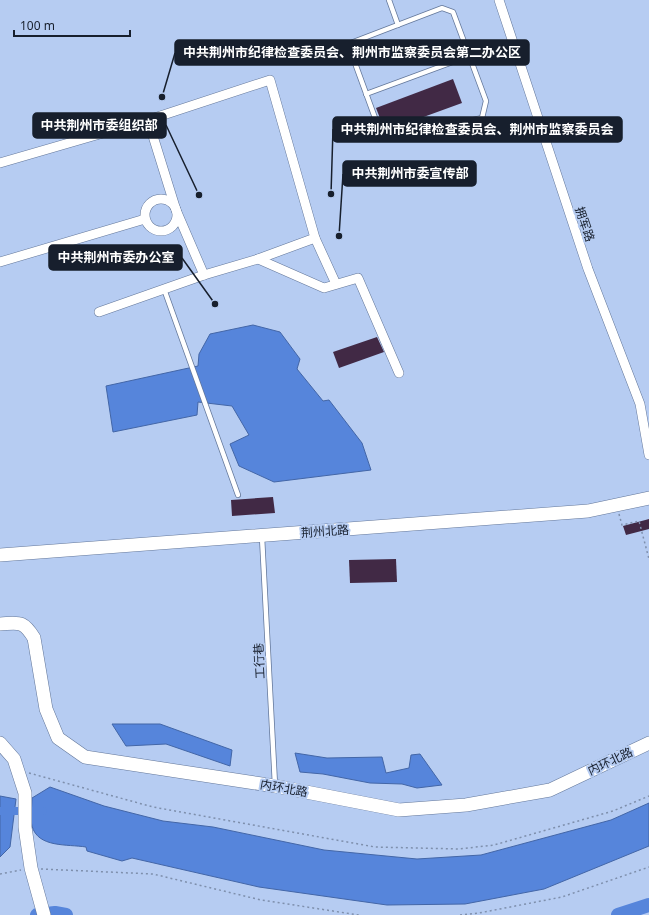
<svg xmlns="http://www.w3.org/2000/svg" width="649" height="915" font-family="'Noto Sans','Noto Sans SC',sans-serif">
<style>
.water{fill:#5685db;stroke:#4366a7}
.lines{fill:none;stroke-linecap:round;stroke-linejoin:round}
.canal{stroke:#5685db;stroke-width:8}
.river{stroke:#5685db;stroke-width:14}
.building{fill:#412945}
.lane-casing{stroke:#63779a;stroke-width:6}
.street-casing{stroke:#63779a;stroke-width:10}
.secondary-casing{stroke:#63779a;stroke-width:14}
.path{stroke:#7e8fac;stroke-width:1.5;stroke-dasharray:2 3;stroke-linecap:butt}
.lane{stroke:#fff;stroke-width:4.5}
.street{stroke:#fff;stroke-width:9}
.secondary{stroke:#fff;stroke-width:13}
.labels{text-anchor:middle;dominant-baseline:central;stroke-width:4;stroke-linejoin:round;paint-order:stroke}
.street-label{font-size:12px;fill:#171f2d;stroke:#b6ccf2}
.leader{fill:none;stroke:#171f2d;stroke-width:1.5}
.callout-dot{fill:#171f2d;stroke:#b6ccf2;stroke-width:1.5}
.callout{fill:#171f2d;stroke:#171f2d;stroke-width:1.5}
.callout-label{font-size:13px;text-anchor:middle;font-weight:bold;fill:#fff}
</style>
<rect width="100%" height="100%" fill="#b6ccf2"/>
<g class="water">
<polygon points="253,325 280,332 300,359 297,369 323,401 329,400 362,443 371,470 274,482 239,466 230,444 249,435 232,406 198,402 197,415 113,432 106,386 198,366 199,354 210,334"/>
<polygon points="112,724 160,724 232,750 230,766 166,744 126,746"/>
<polygon points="295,753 327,758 382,757 386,773 409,768 411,755 420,754 442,785 417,788 402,784 370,783 323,774 300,772"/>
<path d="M 50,787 L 104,806 L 163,821 L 213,827 L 324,850 L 417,859 L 481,855 L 611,820 L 649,803 L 649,846 L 544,889 L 465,904 L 387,905 L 259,887 L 132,858 L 122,861 L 87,851 L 86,847 C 67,844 38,848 32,826 C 30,818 32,806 32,798 Z"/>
<polygon points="0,796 16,799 10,847 0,857"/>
</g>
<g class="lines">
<polyline class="canal" points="0,811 43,811"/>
<g class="river">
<polyline points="37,915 55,913 66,915"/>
<polyline points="618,915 649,905"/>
</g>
</g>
<g class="building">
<polygon points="453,79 462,103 385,131 376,108"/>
<polygon points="377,337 384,352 339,368 333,352"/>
<polygon points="273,497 275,513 232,516 231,500"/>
<polygon points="649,519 649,529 626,535 623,526"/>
<polygon points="396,559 397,582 350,583 349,560"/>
</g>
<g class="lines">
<g class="lane-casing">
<g id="lane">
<polyline points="389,0 398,25"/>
<polygon points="442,8 453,12 486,101 482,118 434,129 382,137 348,44"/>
<polyline points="366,94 469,56"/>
<polyline points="164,289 238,495"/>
<polyline points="262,537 275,785"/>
</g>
</g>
<g class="street-casing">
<g id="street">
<polyline points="499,0 588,269 640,404 649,455"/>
<polyline points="148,120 176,210 204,275"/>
<polyline points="0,163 148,120 270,80 315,238 258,259 204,275 99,312"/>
<circle cx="161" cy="215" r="16"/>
<polyline points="315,238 336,284"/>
<polyline points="258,259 324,288 358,278 399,373"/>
<polyline points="0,262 145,219"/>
</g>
</g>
<g class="secondary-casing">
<g id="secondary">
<polyline points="0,555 588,511 649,498"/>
<path d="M 0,624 C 19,623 23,620 34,638 L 46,709 L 58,738 L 85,757 L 275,786 L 399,810 L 466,805 L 550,790 L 649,743"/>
<polyline points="0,743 14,759 25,793 25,827 31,868 44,915"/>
</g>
</g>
<g class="path">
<polyline points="619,514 622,525 639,521 649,559"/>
<polyline points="29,773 153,807 375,847 459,849 494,845 613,811 649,796"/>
<polyline points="41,869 153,874 261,900 359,915"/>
<polyline points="0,874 21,870"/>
<polyline points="460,915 479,913 562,897 649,867"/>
</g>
<use href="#lane" class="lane"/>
<use href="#street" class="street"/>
<use href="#secondary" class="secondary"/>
</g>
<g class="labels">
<g class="street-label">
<text transform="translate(585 224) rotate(71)">拥军路</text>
<text transform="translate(325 531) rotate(-4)">荆州北路</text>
<text transform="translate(259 661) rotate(-93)">工行巷</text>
<text transform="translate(610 761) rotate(-25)">内环北路</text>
<text transform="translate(284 788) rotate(10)">内环北路</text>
</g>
</g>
<path class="leader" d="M162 97L175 53M199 195L166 125M331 194L333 129M339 236L343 174M215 304L182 258"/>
<g class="callout-dot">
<circle cx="162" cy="97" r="4"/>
<circle cx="199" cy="195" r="4"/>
<circle cx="331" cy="194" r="4"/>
<circle cx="339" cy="236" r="4"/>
<circle cx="215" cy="304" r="4"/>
</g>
<g class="callout">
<rect x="175" y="40" width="354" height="25" rx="4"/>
<rect x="33" y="113" width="133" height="25" rx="4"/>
<rect x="333" y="117" width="289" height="25" rx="4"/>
<rect x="343" y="161" width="133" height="25" rx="4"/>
<rect x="49" y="245" width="133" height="25" rx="4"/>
</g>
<g class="callout-label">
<text x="352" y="57">中共荆州市纪律检查委员会、荆州市监察委员会第二办公区</text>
<text x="99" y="130">中共荆州市委组织部</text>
<text x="477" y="134">中共荆州市纪律检查委员会、荆州市监察委员会</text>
<text x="410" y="178">中共荆州市委宣传部</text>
<text x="116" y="262">中共荆州市委办公室</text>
</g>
<path d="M14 30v6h116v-6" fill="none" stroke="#171f2d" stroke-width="2"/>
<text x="20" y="30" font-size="12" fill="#171f2d" stroke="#b6ccf2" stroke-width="3" paint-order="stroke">100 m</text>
</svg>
